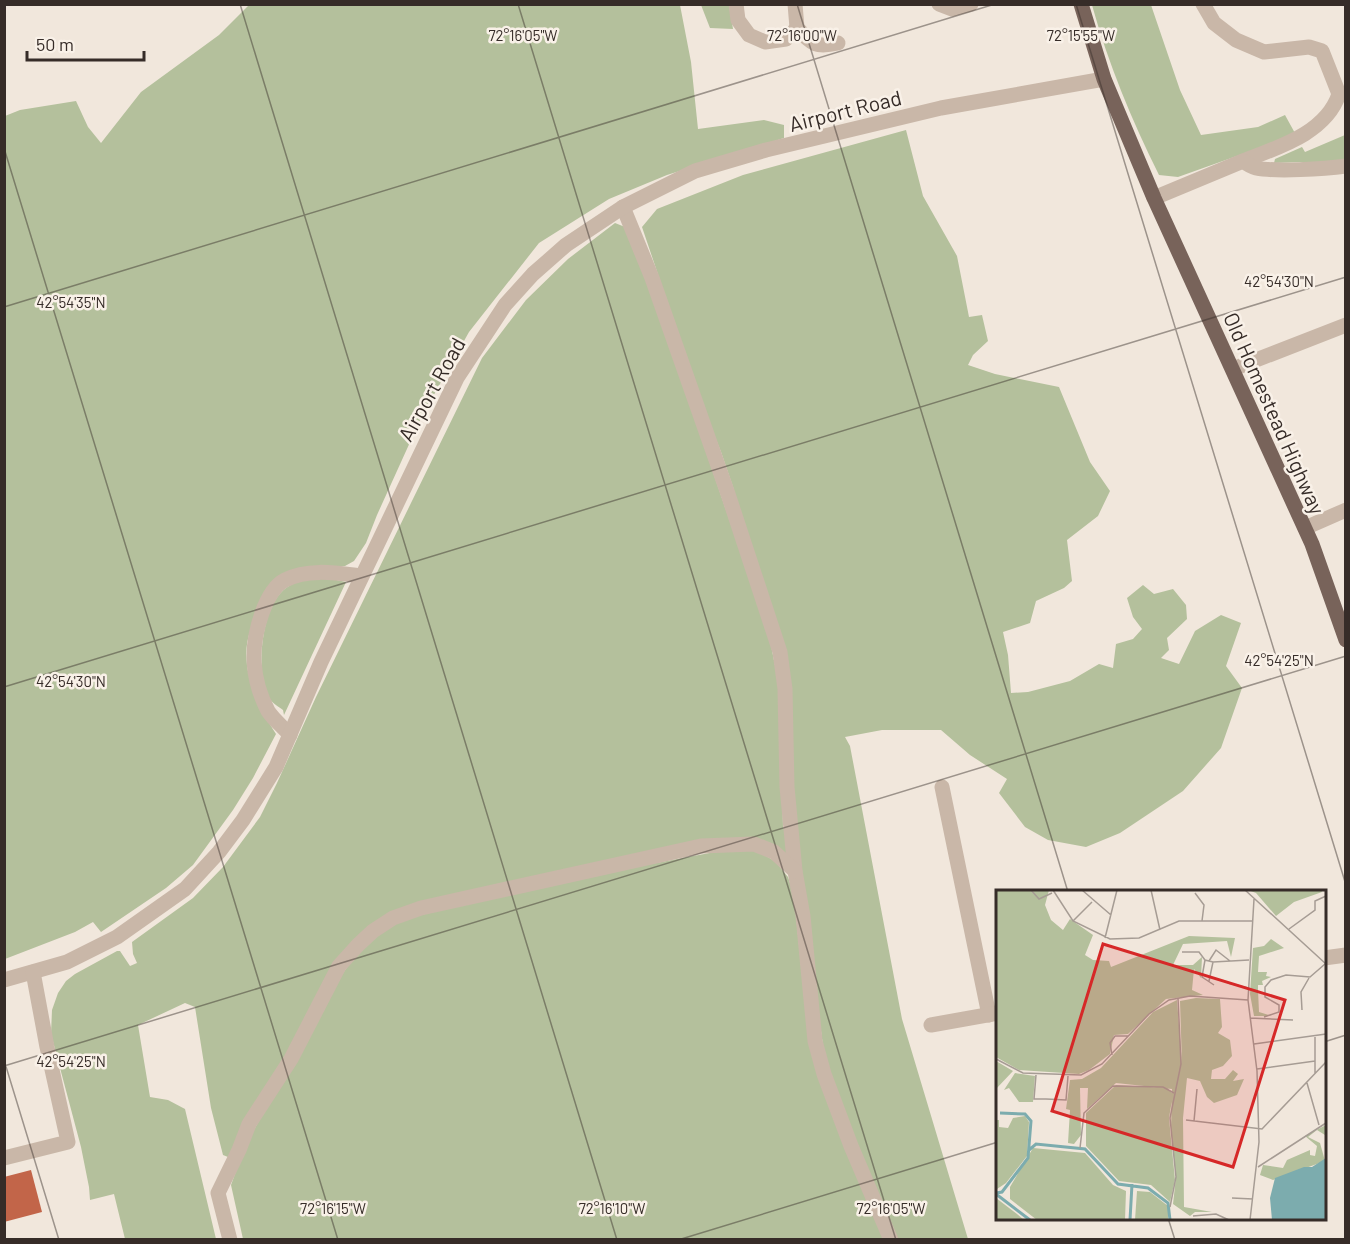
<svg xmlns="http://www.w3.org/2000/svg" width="1350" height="1244" font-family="Barlow,sans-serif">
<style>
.green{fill:#b4c09c}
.building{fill:#c26549}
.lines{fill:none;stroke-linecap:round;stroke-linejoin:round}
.minor{stroke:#c9b7a8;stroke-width:15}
.major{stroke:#78635a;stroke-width:15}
.ticks{fill:none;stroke:#362c28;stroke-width:1.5;stroke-opacity:0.45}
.labels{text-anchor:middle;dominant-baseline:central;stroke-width:5;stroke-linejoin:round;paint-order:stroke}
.street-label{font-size:21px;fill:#362c28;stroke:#f9f1e8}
.inset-river{fill:none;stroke:#7cacae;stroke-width:3}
.inset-road{fill:none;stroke:#a69c94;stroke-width:1.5}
.view{fill:#d62828;fill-opacity:0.15;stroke:#d62828;stroke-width:3}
.inset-edge{fill:none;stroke:#362c28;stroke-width:3}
.ticks-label{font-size:15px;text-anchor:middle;fill:#362c28;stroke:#f9f1e8;stroke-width:5;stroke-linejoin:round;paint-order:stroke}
</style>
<rect width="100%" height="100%" fill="#f1e7dc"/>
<g class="green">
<path d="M 249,5 L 680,5 L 691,62 L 698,129 L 764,120 L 784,125 L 784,138 L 667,175 L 609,199 L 539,243 L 469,332 L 421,418 L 377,515 L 366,543 L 354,561 L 345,566 L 300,571 L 281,577 C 271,594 258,611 251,629 C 237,664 257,704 276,734 L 253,778 L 233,810 L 193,865 L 166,888 L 101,932 L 93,922 L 75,932 L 5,959 L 5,116 L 20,110 L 76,101 L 88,127 L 101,143 L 141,92 L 219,35 Z"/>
<polygon points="701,5 729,5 733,29 710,28"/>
<path d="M 1092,5 L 1151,5 L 1180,90 L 1201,135 L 1258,127 L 1285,115 L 1296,135 L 1178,177 L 1159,175 C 1132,121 1108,63 1092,5 Z"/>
<polygon points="906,130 923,196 957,256 969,317 982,315 988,341 973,355 968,365 995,374 1059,387 1090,462 1110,491 1098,516 1067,540 1072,581 1064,588 1036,601 1030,623 1003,632 1008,655 1011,693 1028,692 1070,681 1099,664 1113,668 1116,644 1133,639 1142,629 1133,617 1127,598 1143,585 1154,594 1173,589 1186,605 1187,619 1167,638 1169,650 1161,658 1179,664 1195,631 1221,615 1241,623 1226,666 1242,688 1221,748 1183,791 1120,833 1086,847 1048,840 1025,827 999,793 1007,779 970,755 941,730 882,730 845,737 850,746 902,1019 968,1239 897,1239 826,1068 797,853 786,684 733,487 721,452 701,402 642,227 657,209 743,175"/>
<polygon points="1345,135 1345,162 1316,166 1300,162 1274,163 1275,159 1302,147 1305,152"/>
<polygon points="615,223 625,227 649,286 769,635 780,691 783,827 786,832 788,856 754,840 379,921 302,1028 228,1157 223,1155 211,1108 195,1007 185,1003 138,1025 150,1097 168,1100 185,1109 216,1239 125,1239 114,1194 90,1200 89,1187 81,1147 51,1034 52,1010 58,993 66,981 75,974 117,951 120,951 130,966 137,963 133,954 132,942 193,898 223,867 260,817 277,783 316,697 482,358 526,300 568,259"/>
<path d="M 327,578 L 346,582 L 284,715 L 283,710 C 279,707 272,703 269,698 C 255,672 261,606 286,588 C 298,579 312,579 327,578 Z"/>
<polygon points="731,849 753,849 775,861 788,877 794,895 803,986 885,1239 243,1239 231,1185 246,1144 336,983 357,953 380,931 404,919 586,876"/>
</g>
<polygon class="building" points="31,1170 42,1212 4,1222 4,1177"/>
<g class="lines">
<g class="minor">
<polyline points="736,4 738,20 749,35 765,42 786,39 797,28"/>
<polyline points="795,4 797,28"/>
<polyline points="939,4 952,9 971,4"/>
<path d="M 1203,4 L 1214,23 L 1236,40 L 1264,52 L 1309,47 L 1322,51 L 1339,94 C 1326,133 1279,147 1243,161"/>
<path d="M 797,28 C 813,45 816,48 838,43"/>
<path d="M 1154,198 L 1243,161 C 1247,164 1252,167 1256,168 C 1276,172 1324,169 1346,166"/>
<polyline points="623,207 652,278 728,494 780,652 785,689 787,787 795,871 803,916 815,1041 824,1074 851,1146 891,1240"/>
<polyline points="1233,369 1346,325"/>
<polyline points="1305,528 1346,510"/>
<path d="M 290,735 C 283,727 273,719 268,711 C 251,678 250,647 262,613 C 266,602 273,586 285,580 C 308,568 337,573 361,576"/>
<polyline points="942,787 989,1015"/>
<polyline points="1324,958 1346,955"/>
<polyline points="4,980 67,962 117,937 185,889 219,852 243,820 276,767 321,662 457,378 505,305 533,274 566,245 623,207 695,171 766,150 941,108 1104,79"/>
<polyline points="931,1025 998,1013"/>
<polyline points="4,1158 68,1142 47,1047 33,972"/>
<polyline points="230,1240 218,1193 239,1150 249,1124 291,1059 339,966 358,945 373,931 393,918 421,908 701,846 754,844 774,852 795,871"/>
</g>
<polyline class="major" points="1081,4 1104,79 1154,198 1312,544 1346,640"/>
</g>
<path class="ticks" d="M 240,4 L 617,1240M 518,4 L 896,1240M 797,4 L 1068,892M 1076,4 L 1346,885M 4,148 L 338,1240M 4,307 L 995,4M 4,687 L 1346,277M 1324,1042 L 1346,1035M 4,1060 L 59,1240M 4,1066 L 1346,656M 1168,1218 L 1175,1240M 678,1240 L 998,1142"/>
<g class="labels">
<g class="street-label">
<text transform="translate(845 110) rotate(-14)">Airport Road</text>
<text transform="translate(431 389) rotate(-61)">Airport Road</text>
<text transform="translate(1275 413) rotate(66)">Old Homestead Highway</text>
</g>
</g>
<g transform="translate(996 890)">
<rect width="330" height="330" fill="#f1e7dc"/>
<path d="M 0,0 L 53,0 L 49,15 L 55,30 L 67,40 L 74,29 L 97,45 L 89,65 L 97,70 L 113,71 L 115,77 L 193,46 L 239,48 L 235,67 L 231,51 L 187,54 L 177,75 L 197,75 L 206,67 L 205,88 L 198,79 L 196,100 L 207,105 L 170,109 L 132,144 L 118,145 L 114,164 L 93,180 L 83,184 L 23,180 L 0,167 ZM 252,0 L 325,0 L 326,2 L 298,12 L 280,26 L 260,3 ZM 275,49 L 288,58 L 263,66 L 262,82 L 271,82 L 270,86 L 275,87 L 266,91 L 267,95 L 262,95 L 262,100 L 263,122 L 276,126 L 258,126 L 254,104 L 257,58 L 268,56 ZM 200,108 L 224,109 L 226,137 L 222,143 L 234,150 L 236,166 L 227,176 L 216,180 L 215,189 L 229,189 L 237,180 L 242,184 L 237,191 L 248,189 L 241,205 L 218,213 L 211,207 L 204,191 L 191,188 L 187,228 L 188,317 L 216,322 L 199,322 L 194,326 L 177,314 L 180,287 L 175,240 L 176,199 L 120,193 L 91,219 L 92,198 L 84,198 L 85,245 L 78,254 L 72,253 L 74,220 L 70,219 L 74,190 L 86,189 L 105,178 L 157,122 L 181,110 L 186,174 L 184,111 ZM 0,171 L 17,181 L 0,199 ZM 19,183 L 39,186 L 37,212 L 23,212 L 13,198 L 8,200 ZM 120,195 L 171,198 L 177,204 L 173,228 L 179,290 L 174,312 L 155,295 L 123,291 L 90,256 L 90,223 ZM 29,226 L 33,232 L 31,266 L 10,293 L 1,299 L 0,230 L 3,230 L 3,237 L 12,238 L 17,228 ZM 330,235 L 329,245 L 321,240 L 312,247 L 324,253 L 329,271 L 277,290 L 264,285 L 267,275 L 287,278 L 291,270 L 314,260 L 314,265 L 319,266 L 321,256 L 309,246 ZM 37,258 L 89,263 L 117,295 L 130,301 L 129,330 L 41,330 L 14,309 L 14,297 ZM 141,301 L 154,302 L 172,316 L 172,330 L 139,330 ZM 0,308 L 21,324 L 28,330 L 0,330 Z" fill="#b4c09c"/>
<path d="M 330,268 L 330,330 L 276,330 L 274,308 L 279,288 L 308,277 L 316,277 Z" fill="#7cacae"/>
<path class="inset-river" d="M 33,260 L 40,254 L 89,259 L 122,294 L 152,298 L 172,313 L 174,330M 0,303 L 6,302 L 32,268 L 35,231 L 29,224 L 4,223M 0,304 L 34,330M 134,330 L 136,294"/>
<path class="inset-road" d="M 35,0 L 43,9 L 56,3M 57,0 L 77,31 L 114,49 L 143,48 L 183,31 L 256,31M 86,0 L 115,25M 155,0 L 164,40M 249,0 L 330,74M 199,3 L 208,15 L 206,31M 77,31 L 96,12M 293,39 L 319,20 L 319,11 L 330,6M 109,48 L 121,0M 186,62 L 203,62 L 209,70 L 217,72 L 253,70M 209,70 L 206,87 L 218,95M 213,71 L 220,60 L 234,71M 213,91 L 217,72M 232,93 L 252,98M 306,120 L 305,102 L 313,88M 268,127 L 283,122 L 283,115 L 269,107 L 269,97 L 275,90 L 290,85 L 314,87 L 329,74M 254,128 L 297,130M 319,147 L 319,183M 258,154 L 330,144M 116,165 L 114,153 L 119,146 L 132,146M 0,169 L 27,183 L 85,185 L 106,174 L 153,124 L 173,110 L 194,106 L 252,110M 261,179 L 319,171M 40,185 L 38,209 L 50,209 L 70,210 L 72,186M 311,193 L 323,235M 190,230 L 266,239 L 330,172M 198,231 L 201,199M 84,258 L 88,223 L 117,196 L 167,197 L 178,203M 262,277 L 330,233M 236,308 L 257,309M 174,317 L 180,287 L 174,228 L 185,174 L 182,108M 197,326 L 220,324 L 233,330M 254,330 L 263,252 L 261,181 L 252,110 L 258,9"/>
<path class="view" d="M 107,54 L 289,110 L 237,277 L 56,221 Z"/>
<rect width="330" height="330" class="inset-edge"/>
</g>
<g class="ticks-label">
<text x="523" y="41">72°16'05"W</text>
<text x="802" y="41">72°16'00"W</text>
<text x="1081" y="41">72°15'55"W</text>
<text x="1279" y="287">42°54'30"N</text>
<text x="71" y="308">42°54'35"N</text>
<text x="1279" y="666">42°54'25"N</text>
<text x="71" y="687">42°54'30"N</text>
<text x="71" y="1067">42°54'25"N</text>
<text x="333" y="1214">72°16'15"W</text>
<text x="612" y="1214">72°16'10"W</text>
<text x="891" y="1214">72°16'05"W</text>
</g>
<rect width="1350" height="1244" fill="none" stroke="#362c28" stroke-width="12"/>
<path d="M27 51v9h117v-9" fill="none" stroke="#362c28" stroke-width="3"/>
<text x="36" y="51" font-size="18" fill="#362c28" stroke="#f9f1e8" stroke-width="4.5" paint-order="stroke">50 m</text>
</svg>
